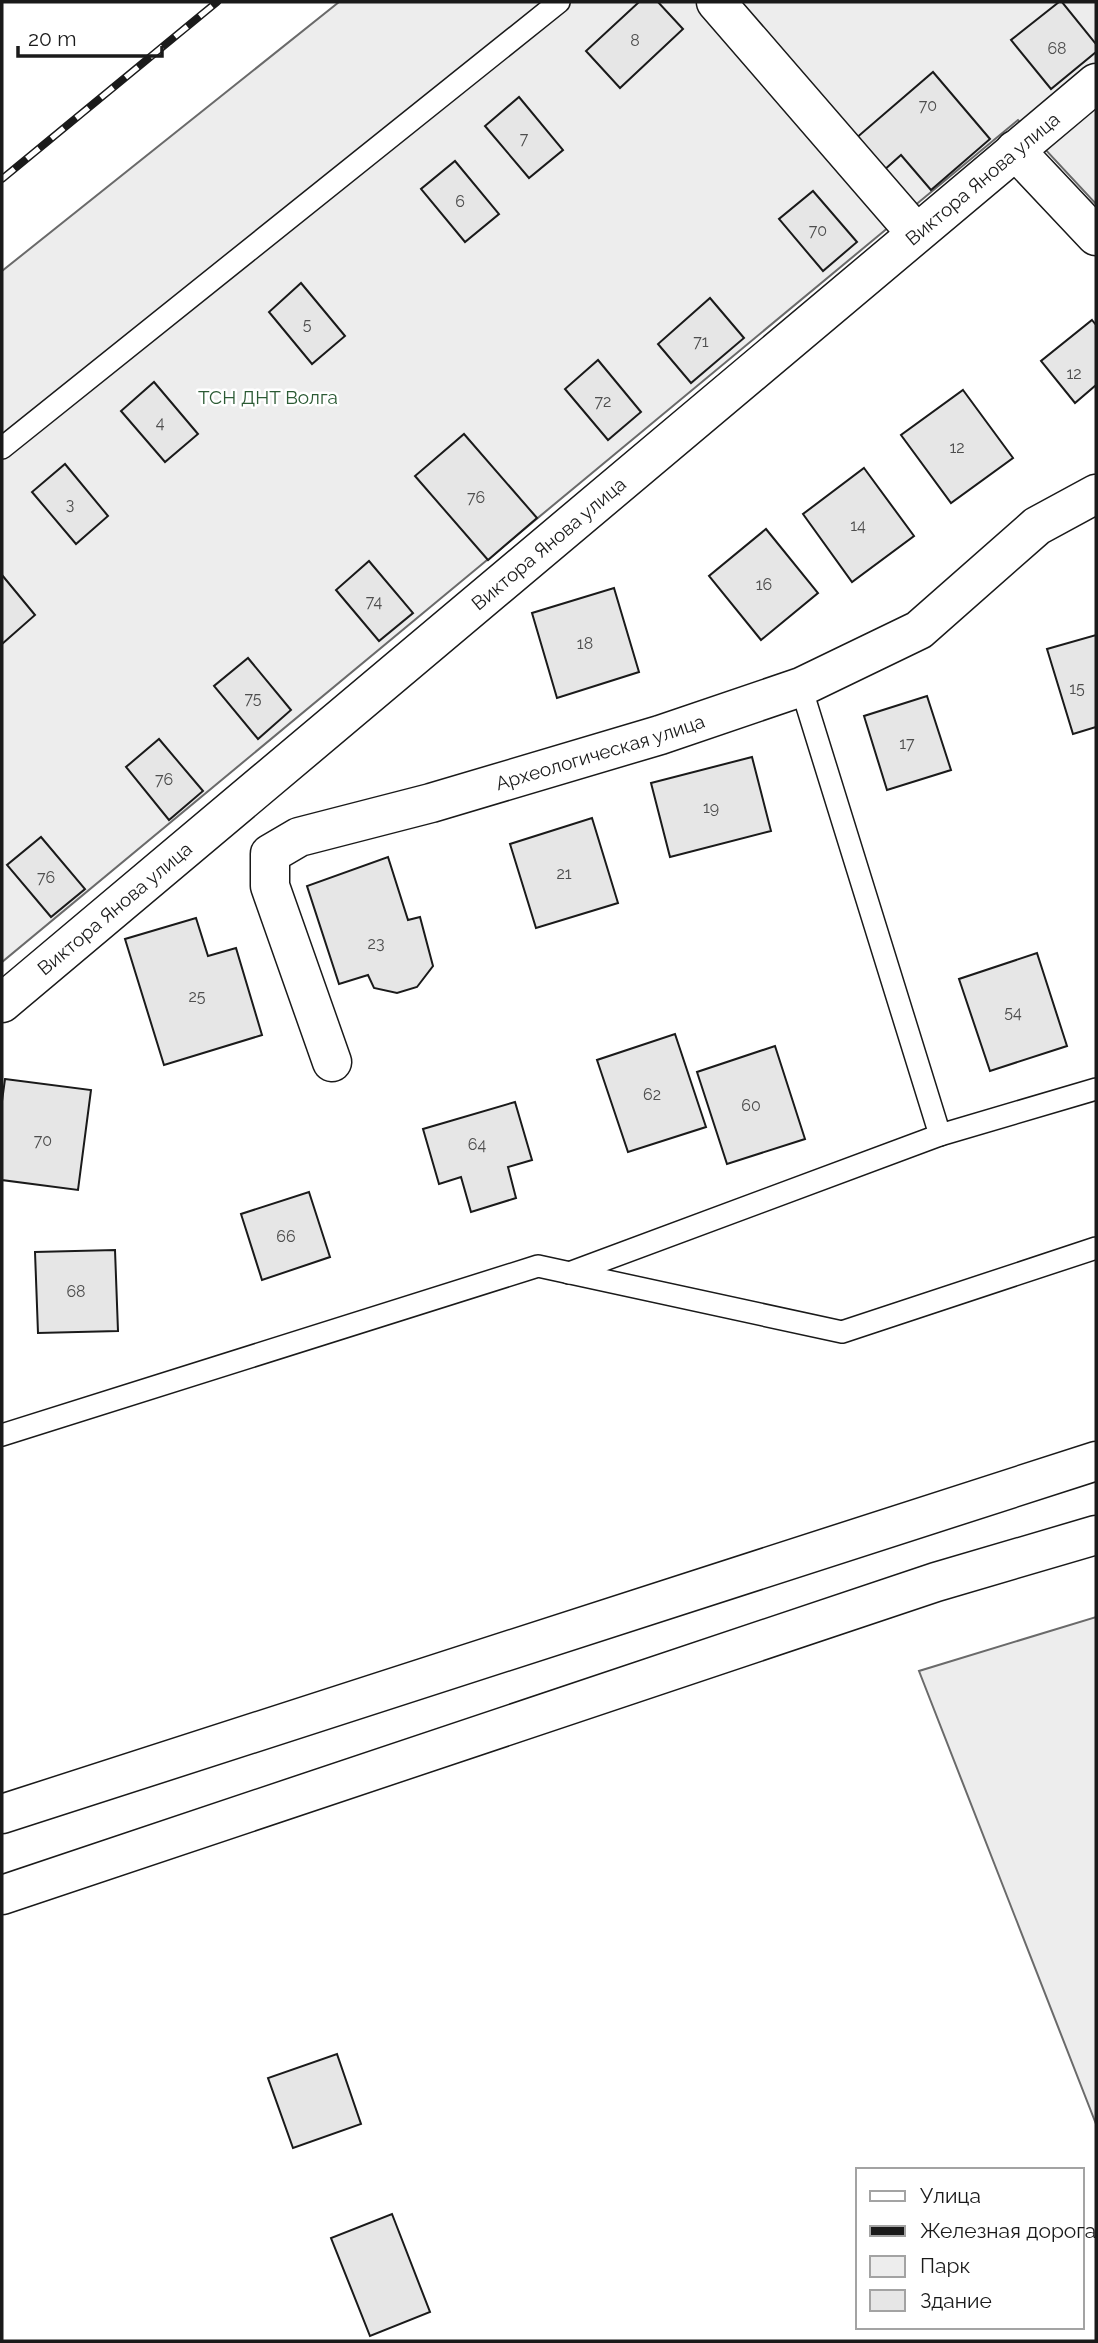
<svg xmlns="http://www.w3.org/2000/svg" width="1098" height="2343" font-family="Raleway,sans-serif">
<style>
.green{fill:#ededed;stroke:#6a6a6a;stroke-width:2}
.building{fill:#e6e6e6;stroke:#1a1a1a;stroke-width:2}
.lines{fill:none;stroke-linecap:round;stroke-linejoin:round}
.service-casing{stroke:#1a1a1a;stroke-width:24}
.minor-casing{stroke:#1a1a1a;stroke-width:41}
.primary-casing{stroke:#1a1a1a;stroke-width:41}
.service{stroke:#fff;stroke-width:21}
.minor{stroke:#fff;stroke-width:38}
.primary{stroke:#fff;stroke-width:38}
.rail-casing{stroke:#1a1a1a;stroke-width:8}
.rail{stroke:#fff;stroke-width:5;stroke-dasharray:16;stroke-linecap:butt}
.labels{text-anchor:middle;dominant-baseline:central;stroke-width:5;stroke-linejoin:round;paint-order:stroke}
.number-label{font-size:16px;fill:#4d4d4d}
.street-label{font-size:19px;fill:#1a1a1a;stroke:#fff}
.park-label{font-size:19px;fill:#2b5a34;stroke:#fff}
</style>
<rect width="100%" height="100%" fill="#fff"/>
<g class="green">
<polygon points="339,2 1096,2 1096,204 1018,120 2,962 2,271"/>
<polygon points="1096,1617 1096,2124 919,1671"/>
</g>
<g class="building">
<polygon points="639,2 658,2 683,29 620,88 586,51"/>
<polygon points="1059,2 1062,2 1096,44 1096,52 1051,89 1011,40"/>
<polygon points="933,72 990,139 931,190 901,155 883,171 855,139"/>
<polygon points="519,97 563,150 529,178 485,126"/>
<polygon points="455,161 499,214 465,242 421,189"/>
<polygon points="813,191 857,242 823,271 779,219"/>
<polygon points="301,283 345,336 312,364 269,312"/>
<polygon points="710,298 744,338 691,383 658,344"/>
<polygon points="1092,320 1096,325 1096,385 1075,403 1041,361"/>
<polygon points="598,360 641,412 608,440 565,389"/>
<polygon points="154,382 198,434 165,462 121,411"/>
<polygon points="963,390 1013,458 951,503 901,435"/>
<polygon points="464,434 537,518 488,560 415,476"/>
<polygon points="65,464 108,516 76,544 32,492"/>
<polygon points="864,468 914,536 852,582 803,514"/>
<polygon points="766,529 818,593 761,640 709,576"/>
<polygon points="369,561 413,613 379,641 336,590"/>
<polygon points="2,575 35,615 2,644"/>
<polygon points="614,588 639,672 557,698 532,613"/>
<polygon points="1096,635 1096,727 1073,734 1047,649"/>
<polygon points="248,658 291,710 258,739 214,686"/>
<polygon points="927,696 951,770 887,790 864,716"/>
<polygon points="159,739 203,791 169,820 126,767"/>
<polygon points="752,757 771,831 670,857 651,783"/>
<polygon points="592,818 618,903 536,928 510,844"/>
<polygon points="41,837 85,889 51,917 7,865"/>
<polygon points="388,857 408,920 420,917 433,966 417,987 397,993 374,988 368,975 339,984 307,886"/>
<polygon points="196,918 208,956 236,948 262,1035 164,1065 125,939"/>
<polygon points="1037,953 1067,1046 990,1071 959,979"/>
<polygon points="675,1034 706,1127 628,1152 597,1060"/>
<polygon points="775,1046 805,1139 727,1164 697,1072"/>
<polygon points="5,1079 91,1090 78,1190 2,1180 2,1101"/>
<polygon points="515,1102 532,1160 508,1167 516,1198 471,1212 461,1177 439,1184 423,1129"/>
<polygon points="309,1192 330,1257 262,1280 241,1214"/>
<polygon points="115,1250 118,1331 38,1333 35,1252"/>
<polygon points="337,2054 361,2124 293,2148 268,2078"/>
<polygon points="392,2214 430,2312 370,2336 331,2238"/>
</g>
<g class="lines">
<g class="service-casing">
<g id="service">
<polyline points="2,448 559,2"/>
<polyline points="801,687 940,1135 1096,1089"/>
<polyline points="569,1273 940,1135"/>
<polyline points="2,1435 538,1266 842,1332 1096,1248"/>
</g>
</g>
<g class="minor-casing">
<g id="minor">
<polyline points="716,2 916,233"/>
<polyline points="1015,150 1096,236"/>
<path id="s1" d="M 2,1003 L 1096,83"/>
<path id="s2" d="M 332,1062 L 270,886 L 270,854 L 299,837 L 431,803 L 660,735 L 801,687 L 919,630 L 1037,526 L 1096,494"/>
</g>
</g>
<g class="primary-casing">
<g id="primary">
<polyline points="2,1814 1096,1461"/>
<polyline points="2,1895 936,1582 1096,1535"/>
</g>
</g>
<use href="#service" class="service"/>
<use href="#minor" class="minor"/>
<use href="#primary" class="primary"/>
<g class="rail-casing">
<polyline id="rail" points="2,179 217,2"/>
</g>
<use href="#rail" class="rail"/>
</g>
<g class="labels">
<g class="number-label">
<text x="635" y="40">8</text>
<text x="1057" y="48">68</text>
<text x="928" y="105">70</text>
<text x="524" y="138">7</text>
<text x="460" y="201">6</text>
<text x="818" y="230">70</text>
<text x="307" y="324">5</text>
<text x="701" y="341">71</text>
<text x="1074" y="373">12</text>
<text x="603" y="401">72</text>
<text x="160" y="422">4</text>
<text x="957" y="447">12</text>
<text x="476" y="497">76</text>
<text x="70" y="504">3</text>
<text x="858" y="525">14</text>
<text x="764" y="584">16</text>
<text x="374" y="601">74</text>
<text x="585" y="643">18</text>
<text x="1077" y="688">15</text>
<text x="253" y="698">75</text>
<text x="907" y="743">17</text>
<text x="164" y="779">76</text>
<text x="711" y="807">19</text>
<text x="564" y="873">21</text>
<text x="46" y="877">76</text>
<text x="376" y="943">23</text>
<text x="197" y="996">25</text>
<text x="1013" y="1012">54</text>
<text x="652" y="1094">62</text>
<text x="751" y="1105">60</text>
<text x="43" y="1140">70</text>
<text x="477" y="1144">64</text>
<text x="286" y="1236">66</text>
<text x="76" y="1291">68</text>
</g>
<g class="street-label">
<text stroke="none"><textPath href="#s1" startOffset="1281">Виктора Янова улица</textPath></text>
<text stroke="none"><textPath href="#s1" startOffset="714">Виктора Янова улица</textPath></text>
<text stroke="none"><textPath href="#s2" startOffset="565">Археологическая улица</textPath></text>
<text stroke="none"><textPath href="#s1" startOffset="147">Виктора Янова улица</textPath></text>
</g>
<g class="park-label">
<text x="268" y="397">ТСН ДНТ Волга</text>
</g>
</g>
<rect width="1098" height="2343" fill="none" stroke="#1a1a1a" stroke-width="7"/>
<rect x="856" y="2168" width="228" height="161" fill="#ffffff" stroke="#a3a3a3" stroke-width="2"/>
<rect x="870" y="2191" width="35" height="10" fill="#ffffff" stroke="#a3a3a3" stroke-width="2"/>
<text x="920" y="2203" font-size="21" fill="#1a1a1a">Улица</text>
<rect x="870" y="2226" width="35" height="10" fill="#1a1a1a" stroke="#a3a3a3" stroke-width="2"/>
<text x="920" y="2238" font-size="21" fill="#1a1a1a">Железная дорога</text>
<rect x="870" y="2256" width="35" height="21" fill="#ededed" stroke="#a3a3a3" stroke-width="2"/>
<text x="920" y="2273" font-size="21" fill="#1a1a1a">Парк</text>
<rect x="870" y="2290" width="35" height="21" fill="#e6e6e6" stroke="#a3a3a3" stroke-width="2"/>
<text x="920" y="2308" font-size="21" fill="#1a1a1a">Здание</text>
<path d="M18 46v10h144v-10" fill="none" stroke="#1a1a1a" stroke-width="3.5"/>
<text x="28" y="46" font-size="21" fill="#1a1a1a" stroke="#ffffff" stroke-width="5" paint-order="stroke">20 m</text>
</svg>
